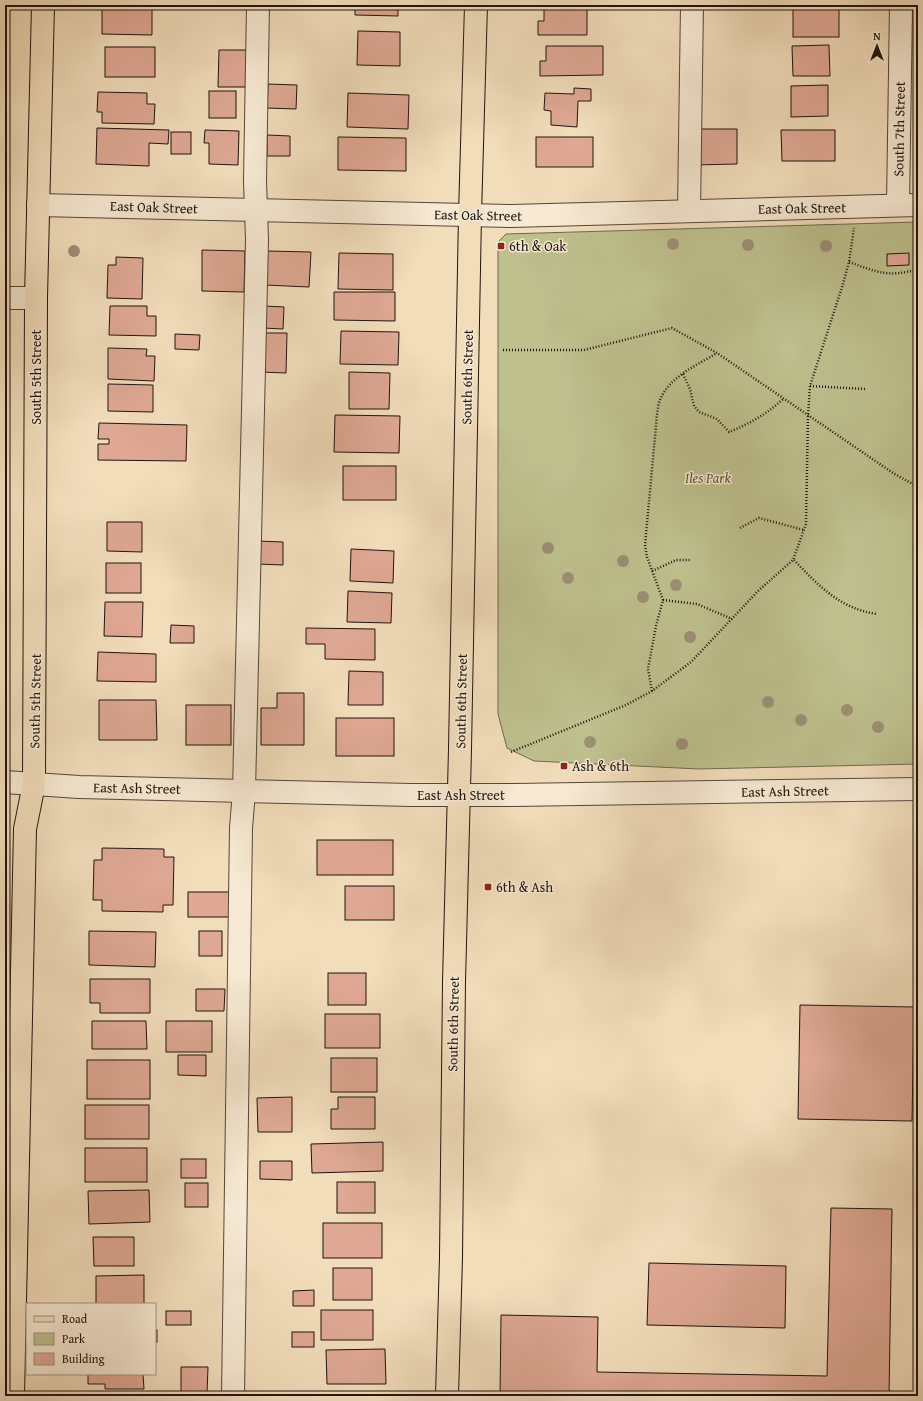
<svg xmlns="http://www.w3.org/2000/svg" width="923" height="1401" font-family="'Gentium Book Plus',serif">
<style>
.green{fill:#bec08e;stroke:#6f6a4e}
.building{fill:#dfa894;stroke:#20140f}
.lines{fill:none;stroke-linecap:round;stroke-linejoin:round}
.minor-casing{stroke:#54463a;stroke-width:24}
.major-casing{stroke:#20140f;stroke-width:24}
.path{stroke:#20140f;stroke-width:2.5;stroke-dasharray:1 2;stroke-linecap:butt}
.minor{stroke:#f7e9d3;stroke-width:22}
.major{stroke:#f2ddbb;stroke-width:22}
.tree{fill:#9d8f75}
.poi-dot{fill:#8f2418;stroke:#f7e9d3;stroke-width:1.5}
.labels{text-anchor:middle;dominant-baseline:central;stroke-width:3;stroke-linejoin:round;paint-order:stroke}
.street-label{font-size:14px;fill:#20140f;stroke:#f7e9d3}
.poi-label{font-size:14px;fill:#20140f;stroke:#f7e9d3;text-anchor:start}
.park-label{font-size:14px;font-style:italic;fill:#57503b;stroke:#f7e9d3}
</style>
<rect width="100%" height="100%" fill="#f2ddbb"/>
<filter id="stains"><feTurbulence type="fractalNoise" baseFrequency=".005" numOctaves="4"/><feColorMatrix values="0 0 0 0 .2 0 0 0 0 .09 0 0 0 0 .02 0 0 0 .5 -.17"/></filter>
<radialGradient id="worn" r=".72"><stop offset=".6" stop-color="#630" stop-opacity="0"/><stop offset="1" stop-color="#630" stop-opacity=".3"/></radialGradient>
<polygon class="green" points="918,222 918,764 699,769 534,761 507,748 498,714 498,242 506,234"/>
<g class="building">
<polygon points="102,5 152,5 152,35 102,34"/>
<polygon points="355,5 398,5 398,16 355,15"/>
<polygon points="544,5 587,5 587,35 538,35 538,21 544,21"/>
<rect x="793" y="7" width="46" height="30"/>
<polygon points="358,31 400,32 400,66 357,65"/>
<polygon points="829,45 830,76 793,76 792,46"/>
<polygon points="546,46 603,46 603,75 540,76 540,61 546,61"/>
<rect x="105" y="47" width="50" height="30"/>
<polygon points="219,50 250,50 249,87 218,87"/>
<polygon points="268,84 297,85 296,109 267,108"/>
<polygon points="828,85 828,116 791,117 791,86"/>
<polygon points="574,88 591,89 591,101 578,101 577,127 551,125 551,111 544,110 545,93 574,94"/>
<rect x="209" y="91" width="27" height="27"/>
<polygon points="98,92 147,93 147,104 155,104 154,124 102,123 102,112 97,112"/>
<polygon points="348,93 409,95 408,129 347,127"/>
<polygon points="97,128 169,130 168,144 149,143 149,166 96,164"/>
<polygon points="691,129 737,129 737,164 692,165"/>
<polygon points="205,130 239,131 238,165 209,164 209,143 204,143"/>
<polygon points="781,130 835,130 835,161 782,161"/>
<rect x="171" y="132" width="20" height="22"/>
<polygon points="267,135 290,136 290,156 267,156"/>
<polygon points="338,137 406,138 406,171 338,170"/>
<rect x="536" y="137" width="57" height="30"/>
<polygon points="202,250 245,251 244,292 202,291"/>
<polygon points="267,251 311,252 309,287 265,285"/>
<polygon points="339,253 393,254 393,290 338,289"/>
<polygon points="909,253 909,265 887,266 887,254"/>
<polygon points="116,257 143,258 142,299 107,298 108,265 116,265"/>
<polygon points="334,292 395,292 395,321 334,320"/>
<polygon points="110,306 147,306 147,316 156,316 156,336 109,335"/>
<polygon points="264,306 284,307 283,329 263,328"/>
<polygon points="341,331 399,332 398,365 340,364"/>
<polygon points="261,333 287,333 286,373 260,372"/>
<polygon points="175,334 200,335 199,350 175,349"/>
<polygon points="108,348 147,349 146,356 155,356 154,381 108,379"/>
<polygon points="349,372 390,373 389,409 349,409"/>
<polygon points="108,384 153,385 153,412 108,411"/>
<polygon points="335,415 400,416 399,453 334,452"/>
<polygon points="99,423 187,425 186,461 98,460 98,444 109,444 109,439 98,439"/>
<rect x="343" y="466" width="53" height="34"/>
<polygon points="107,522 142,522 142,552 107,551"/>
<polygon points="258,541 283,542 283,565 257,564"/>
<polygon points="351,549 394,551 393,583 350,581"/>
<rect x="106" y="563" width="35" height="30"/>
<polygon points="348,591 392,593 391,623 347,622"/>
<polygon points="105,602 143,602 142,637 104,636"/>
<polygon points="171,625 194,626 194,643 170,643"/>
<polygon points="306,628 375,629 375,660 325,659 325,644 306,644"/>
<polygon points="98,652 156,654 156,682 97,681"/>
<polygon points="349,671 383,672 383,705 348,705"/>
<polygon points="277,693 304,693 304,745 261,745 261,708 277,708"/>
<polygon points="99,700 156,700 157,740 99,740"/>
<rect x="186" y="705" width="45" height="40"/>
<rect x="336" y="718" width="58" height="38"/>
<rect x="317" y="840" width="76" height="35"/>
<polygon points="102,848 164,849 164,857 174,857 173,905 163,905 163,912 102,911 102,900 93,900 94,860 102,860"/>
<rect x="345" y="886" width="49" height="34"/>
<rect x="188" y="892" width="44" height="25"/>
<polygon points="89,931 156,932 155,967 89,965"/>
<rect x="199" y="931" width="23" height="25"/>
<rect x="328" y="973" width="38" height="32"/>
<polygon points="90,979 150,979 150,1013 100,1013 100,1003 90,1003"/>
<polygon points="196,989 225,989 224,1011 196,1011"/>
<polygon points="800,1005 914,1007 912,1121 798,1119"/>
<rect x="325" y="1014" width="55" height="34"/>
<polygon points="92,1021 146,1021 147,1049 92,1049"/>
<rect x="166" y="1021" width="46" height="31"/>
<polygon points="178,1055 206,1055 206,1076 178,1075"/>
<rect x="331" y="1058" width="46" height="34"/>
<rect x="87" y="1060" width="63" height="39"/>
<polygon points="292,1097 292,1132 258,1132 257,1098"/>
<polygon points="338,1097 375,1097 375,1129 331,1129 331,1109 338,1109"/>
<rect x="85" y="1105" width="64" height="34"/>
<polygon points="383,1142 383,1171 312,1173 311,1144"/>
<rect x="85" y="1148" width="62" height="34"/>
<rect x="181" y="1159" width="25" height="19"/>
<polygon points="260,1161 292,1161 292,1180 260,1179"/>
<rect x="337" y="1182" width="38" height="31"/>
<rect x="185" y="1183" width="23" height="24"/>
<polygon points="149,1190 150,1222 89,1224 88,1191"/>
<polygon points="831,1208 892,1209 889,1396 500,1396 501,1315 598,1317 597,1372 827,1376"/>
<rect x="323" y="1223" width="59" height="35"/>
<polygon points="93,1237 134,1237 134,1266 94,1266"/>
<polygon points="649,1263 786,1266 785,1328 647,1325"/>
<rect x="333" y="1268" width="39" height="32"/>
<polygon points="144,1275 144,1304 96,1304 96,1276"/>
<polygon points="314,1290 314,1306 293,1306 293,1291"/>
<rect x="321" y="1310" width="52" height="30"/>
<rect x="166" y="1311" width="25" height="14"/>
<rect x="155" y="1330" width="2" height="12"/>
<rect x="292" y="1332" width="22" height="15"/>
<polygon points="385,1349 386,1384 327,1384 326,1350"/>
<polygon points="181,1367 208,1367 207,1394 181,1393"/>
<polygon points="88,1374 143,1374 144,1389 105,1389 105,1384 88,1384"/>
<rect x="342" y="1395" width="31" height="1"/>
</g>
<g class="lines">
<g class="minor-casing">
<g id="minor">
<polyline points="38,205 511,216 918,205"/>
<polyline points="898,205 901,5"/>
<polyline points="689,211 692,5"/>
<polyline points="5,298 36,298"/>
<polyline points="5,782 79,787 411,795 513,795 918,789"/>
<polyline points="233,1396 241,828 244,791 257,240 255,181 258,5"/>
</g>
</g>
<g class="major-casing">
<g id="major">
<polyline points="13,1396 25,829 34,784 36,298 43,5"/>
<polyline points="447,1396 451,1257 454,982 460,749 470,215 476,5"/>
</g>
</g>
<g class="path">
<path d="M 849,262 C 877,272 888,278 918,269"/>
<polyline points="503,350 584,350 672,328 717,353 893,473 918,487"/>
<path d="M 683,374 L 690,389 L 694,406 L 699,412 L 717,419 L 729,432 C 749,424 767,414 783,399"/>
<polyline points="810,386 865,389"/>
<polyline points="740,528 759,518 804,530"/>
<path d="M 794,560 C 818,585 840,609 877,614"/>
<polyline points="652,571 676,560 690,560"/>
<polyline points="663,600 697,604 732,619"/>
<path d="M 652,691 L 648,669 L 656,626 L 663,600 L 647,557 L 645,545 L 657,415 C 658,410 658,404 660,400 C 669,377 697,365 717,353"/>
<polyline points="511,752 626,705 652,691 691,662 759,590 793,560 806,524 808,416 810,386 843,284 849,262 854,228"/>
</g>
<use href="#minor" class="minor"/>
<use href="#major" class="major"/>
</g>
<g class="tree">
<circle cx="673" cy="244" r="6"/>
<circle cx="748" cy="245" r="6"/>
<circle cx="826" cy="246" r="6"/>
<circle cx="74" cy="251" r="6"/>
<circle cx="548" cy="548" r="6"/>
<circle cx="623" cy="561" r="6"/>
<circle cx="568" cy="578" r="6"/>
<circle cx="676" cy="585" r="6"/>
<circle cx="643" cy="597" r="6"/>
<circle cx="690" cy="637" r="6"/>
<circle cx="768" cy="702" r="6"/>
<circle cx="847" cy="710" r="6"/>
<circle cx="801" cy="720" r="6"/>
<circle cx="878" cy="727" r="6"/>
<circle cx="590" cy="742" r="6"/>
<circle cx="682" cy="744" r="6"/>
</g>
<g class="poi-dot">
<rect x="497" y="242" width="8" height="8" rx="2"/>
<rect x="560" y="762" width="8" height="8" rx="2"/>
<rect x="484" y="883" width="8" height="8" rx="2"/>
</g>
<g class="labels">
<g class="street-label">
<text transform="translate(899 129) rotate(-89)">South 7th Street</text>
<text transform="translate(154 207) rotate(2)">East Oak Street</text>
<text transform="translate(802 208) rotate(-1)">East Oak Street</text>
<text transform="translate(478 215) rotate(1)">East Oak Street</text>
<text transform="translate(36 377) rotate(-90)">South 5th Street</text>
<text transform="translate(467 377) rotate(-89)">South 6th Street</text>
<text transform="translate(35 701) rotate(-89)">South 5th Street</text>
<text transform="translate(461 701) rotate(-89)">South 6th Street</text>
<text transform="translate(137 788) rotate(1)">East Ash Street</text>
<text transform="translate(785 791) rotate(-1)">East Ash Street</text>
<text x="461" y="795">East Ash Street</text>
<text transform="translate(453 1024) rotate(-89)">South 6th Street</text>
</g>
<g class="poi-label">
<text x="509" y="246">6th &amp; Oak</text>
<text x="572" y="766">Ash &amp; 6th</text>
<text x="496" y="887">6th &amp; Ash</text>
</g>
<g class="park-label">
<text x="708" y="478">Iles Park</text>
</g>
</g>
<rect width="923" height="1401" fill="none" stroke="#f2ddbb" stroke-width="20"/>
<rect x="6" y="6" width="911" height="1389" fill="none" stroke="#20140f" stroke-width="2"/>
<rect x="10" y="10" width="903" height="1381" fill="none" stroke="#20140f"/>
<rect x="26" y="1303" width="130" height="72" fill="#f7e9d3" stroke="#a19485"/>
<rect x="34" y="1316" width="20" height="6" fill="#f2ddbb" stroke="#a19485"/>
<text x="62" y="1323" font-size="12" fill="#20140f">Road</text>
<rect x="34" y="1333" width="20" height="12" fill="#bec08e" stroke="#a19485"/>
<text x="62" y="1343" font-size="12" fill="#20140f">Park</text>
<rect x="34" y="1353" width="20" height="12" fill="#dfa894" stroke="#a19485"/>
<text x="62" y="1363" font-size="12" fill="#20140f">Building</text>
<g transform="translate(877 46)" stroke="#f7e9d3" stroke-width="3" paint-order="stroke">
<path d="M0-3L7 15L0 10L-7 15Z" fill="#20140f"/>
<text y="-6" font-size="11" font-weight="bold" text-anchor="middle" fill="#20140f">N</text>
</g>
<rect width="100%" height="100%" filter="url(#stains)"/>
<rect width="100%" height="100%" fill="url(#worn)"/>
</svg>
